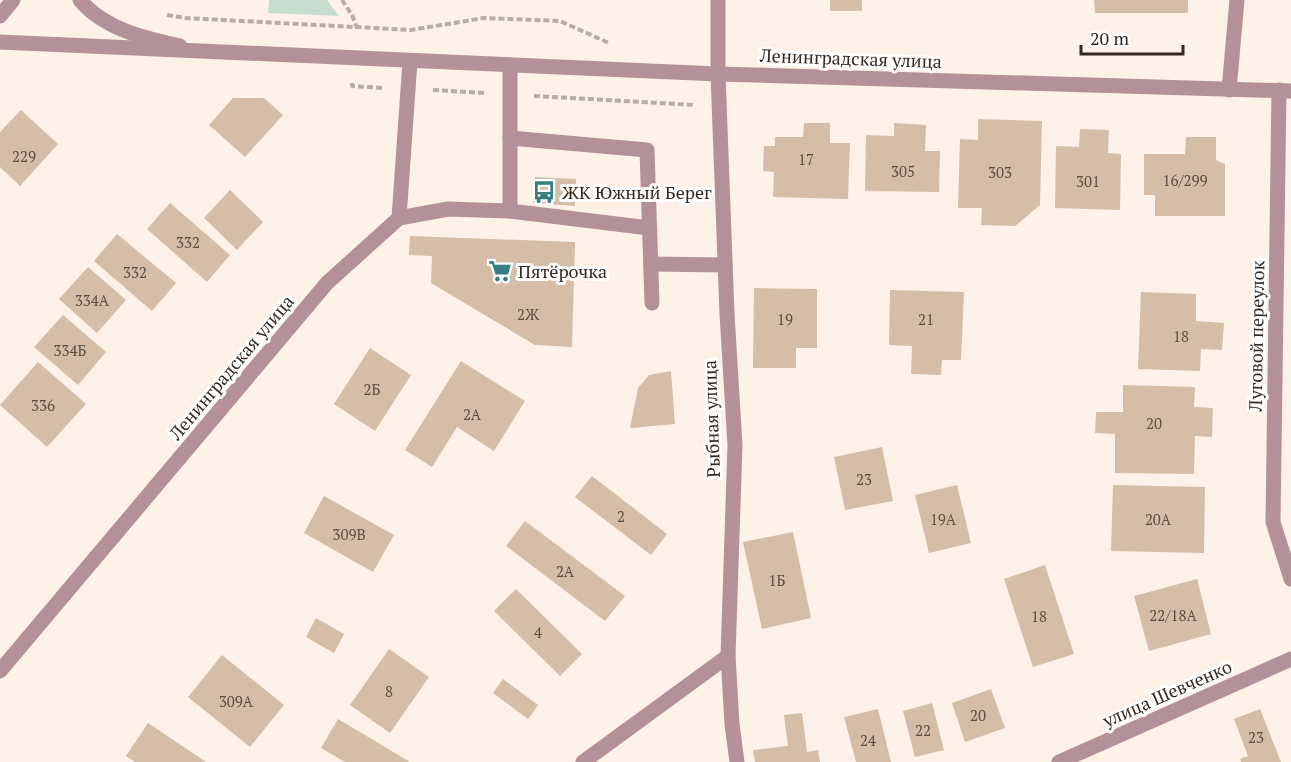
<svg xmlns="http://www.w3.org/2000/svg" width="1291" height="762" font-family="'PT Serif',serif">
<style>
.green{fill:#c7decd}
.building{fill:#d5bda7}
.lines{fill:none;stroke-linecap:round;stroke-linejoin:round}
.path{stroke:#b8aca4;stroke-width:4;stroke-dasharray:6 3;stroke-linecap:butt}
.service{stroke:#b49098;stroke-width:15}
.minor{stroke:#b49098;stroke-width:15}
.tertiary{stroke:#b49098;stroke-width:15}
.labels{text-anchor:middle;dominant-baseline:central;stroke-width:6;stroke-linejoin:round;paint-order:stroke}
.number-label{font-size:15px;fill:#5c4e42}
.street-label{font-size:18px;fill:#342921;stroke:#fff}
.poi-label{font-size:18px;fill:#342921;stroke:#fff;text-anchor:start}
</style>
<rect width="100%" height="100%" fill="#fdf1e8"/>
<polygon class="green" points="269,0 327,0 339,16 268,13"/>
<g class="building">
<rect x="830" y="0" width="32" height="11"/>
<polygon points="1094,0 1188,0 1188,13 1095,13"/>
<polygon points="233,98 264,98 283,115 245,157 209,125"/>
<polygon points="21,110 58,144 20,186 0,167 0,132"/>
<polygon points="978,119 1042,121 1040,205 1015,226 981,225 982,208 958,208 960,139 978,140"/>
<polygon points="804,123 830,123 830,143 850,143 848,199 773,197 774,172 763,171 764,146 775,146 775,137 803,137"/>
<polygon points="894,123 926,125 925,151 940,151 939,192 865,191 866,135 894,136"/>
<polygon points="1080,129 1109,130 1108,153 1121,154 1120,210 1055,208 1056,146 1079,147"/>
<polygon points="1186,137 1216,137 1216,160 1225,164 1225,216 1155,216 1155,195 1144,195 1144,154 1185,154"/>
<polygon points="535,177 576,179 575,206 533,203"/>
<polygon points="230,190 263,222 237,250 204,218"/>
<polygon points="170,203 230,255 207,282 147,229"/>
<polygon points="117,234 176,283 152,311 94,261"/>
<polygon points="410,236 575,242 572,347 535,345 431,283 432,256 409,255"/>
<polygon points="88,267 126,300 97,333 59,299"/>
<polygon points="754,288 817,289 817,348 796,348 796,368 753,368"/>
<polygon points="890,290 964,292 961,360 942,360 941,375 911,374 912,346 889,345"/>
<polygon points="1141,292 1196,294 1196,321 1224,323 1222,350 1201,349 1200,371 1138,369"/>
<polygon points="63,315 106,352 78,385 34,347"/>
<polygon points="370,348 411,375 375,431 334,404"/>
<polygon points="461,361 525,401 494,451 457,427 432,467 405,450"/>
<polygon points="38,362 86,404 47,447 0,405"/>
<polygon points="671,371 675,424 630,428 638,388 649,375"/>
<polygon points="1123,385 1195,387 1194,407 1213,408 1212,437 1195,436 1194,474 1115,473 1115,434 1095,433 1096,412 1123,412"/>
<polygon points="882,447 893,501 845,510 834,457"/>
<polygon points="592,476 667,534 651,555 575,497"/>
<polygon points="957,485 971,543 929,553 915,495"/>
<polygon points="1113,485 1205,487 1204,553 1111,551"/>
<polygon points="324,496 394,535 373,572 304,533"/>
<polygon points="525,521 625,596 605,621 506,546"/>
<polygon points="793,532 811,618 762,629 743,542"/>
<polygon points="1045,565 1074,654 1033,667 1004,579"/>
<polygon points="1197,579 1211,634 1149,651 1134,596"/>
<polygon points="516,589 582,654 560,676 494,611"/>
<polygon points="316,618 344,634 334,653 306,637"/>
<polygon points="389,649 429,677 390,733 350,705"/>
<polygon points="222,655 284,705 250,747 188,697"/>
<polygon points="503,679 538,705 528,719 493,693"/>
<polygon points="991,689 1005,728 965,742 952,703"/>
<polygon points="932,703 944,750 915,757 903,711"/>
<polygon points="878,709 891,762 856,762 844,717"/>
<polygon points="1260,709 1281,762 1241,762 1240,759 1248,756 1234,719"/>
<polygon points="802,713 807,752 818,750 820,762 755,762 753,750 788,746 784,715"/>
<polygon points="338,719 410,762 345,762 321,748"/>
<polygon points="148,723 206,762 135,762 126,756"/>
</g>
<g class="lines">
<g class="path">
<polyline points="342,0 352,15 357,28"/>
<polyline points="167,15 186,18 411,30 484,18 560,21 609,43"/>
<polyline points="352,83 352,86 383,88"/>
<polyline points="433,90 485,93"/>
<polyline points="534,96 695,105"/>
</g>
<g class="service">
<polyline points="510,138 647,150 652,303"/>
<polyline points="510,211 649,228"/>
<polyline points="651,264 725,265"/>
</g>
<g class="minor">
<path d="M 80,0 C 104,29 144,38 180,46"/>
<polyline points="0,16 13,0"/>
<polyline points="718,74 718,0"/>
<polyline points="1229,90 1237,0"/>
<polyline points="1279,90 1273,522 1291,579"/>
<polyline points="399,218 448,209 510,211 510,65"/>
<polyline points="0,671 327,283 399,218 410,61"/>
<polyline points="583,762 728,656"/>
<polyline points="1059,762 1291,659"/>
</g>
<g class="tertiary">
<polyline points="0,42 718,74 1291,91"/>
<polyline points="718,74 727,314 735,445 728,656 732,724 737,762"/>
</g>
</g>
<defs>
<g id="bus-bare" transform="scale(1.8)"><path d="M-5-6H5V4H4V6H2V4H-2V6H-4V4H-5ZM-3.5-4V0h7V-4ZM-3.5 1.2v1.5H-2V1.2ZM2 1.2v1.5H3.5V1.2Z" fill="#367f81" stroke="#fff" stroke-width="2.5" paint-order="stroke"/></g>
<g id="supermarket-bare" transform="scale(1.8)"><path d="M-6-5.5h2.5l.6 2H6L4.5 2H-2.5L-4.4-4H-6ZM-1.5 3.2a1.3 1.3 0 1 0 .1 0ZM3 3.2a1.3 1.3 0 1 0 .1 0Z" fill="#367f81" stroke="#fff" stroke-width="2.5" paint-order="stroke"/></g>
</defs>
<g fill-rule="evenodd">
<use href="#bus-bare" x="544" y="192"/>
<use href="#supermarket-bare" x="500" y="271"/>
</g>
<g class="labels">
<g class="number-label">
<text x="24" y="156">229</text>
<text x="806" y="159">17</text>
<text x="903" y="171">305</text>
<text x="1000" y="172">303</text>
<text x="1185" y="180">16/299</text>
<text x="1088" y="181">301</text>
<text x="188" y="242">332</text>
<text x="135" y="272">332</text>
<text x="92" y="300">334А</text>
<text x="528" y="314">2Ж</text>
<text x="785" y="319">19</text>
<text x="926" y="319">21</text>
<text x="1181" y="336">18</text>
<text x="70" y="350">334Б</text>
<text x="372" y="389">2Б</text>
<text x="43" y="405">336</text>
<text x="472" y="414">2А</text>
<text x="1154" y="423">20</text>
<text x="864" y="479">23</text>
<text x="621" y="516">2</text>
<text x="943" y="519">19А</text>
<text x="1158" y="519">20А</text>
<text x="349" y="534">309В</text>
<text x="565" y="571">2А</text>
<text x="777" y="580">1Б</text>
<text x="1173" y="615">22/18А</text>
<text x="1039" y="616">18</text>
<text x="538" y="632">4</text>
<text x="389" y="691">8</text>
<text x="236" y="701">309А</text>
<text x="978" y="715">20</text>
<text x="923" y="730">22</text>
<text x="1256" y="737">23</text>
<text x="868" y="740">24</text>
</g>
<g class="street-label">
<text transform="translate(851 58) rotate(2)">Ленинградская улица</text>
<text transform="translate(1256 336) rotate(-89)">Луговой переулок</text>
<text transform="translate(231 367) rotate(-50)">Ленинградская улица</text>
<text transform="translate(711 419) rotate(-92)">Рыбная улица</text>
<text transform="translate(1167 693) rotate(-24)">улица Шевченко</text>
</g>
<g class="poi-label">
<text x="562" y="192">ЖК Южный Берег</text>
<text x="518" y="271">Пятёрочка</text>
</g>
</g>
<path d="M1081 45v9h102v-9" fill="none" stroke="#342921" stroke-width="3"/>
<text x="1090" y="45" font-size="18" fill="#342921" stroke="#ffffff" stroke-width="4.5" paint-order="stroke">20 m</text>
</svg>
